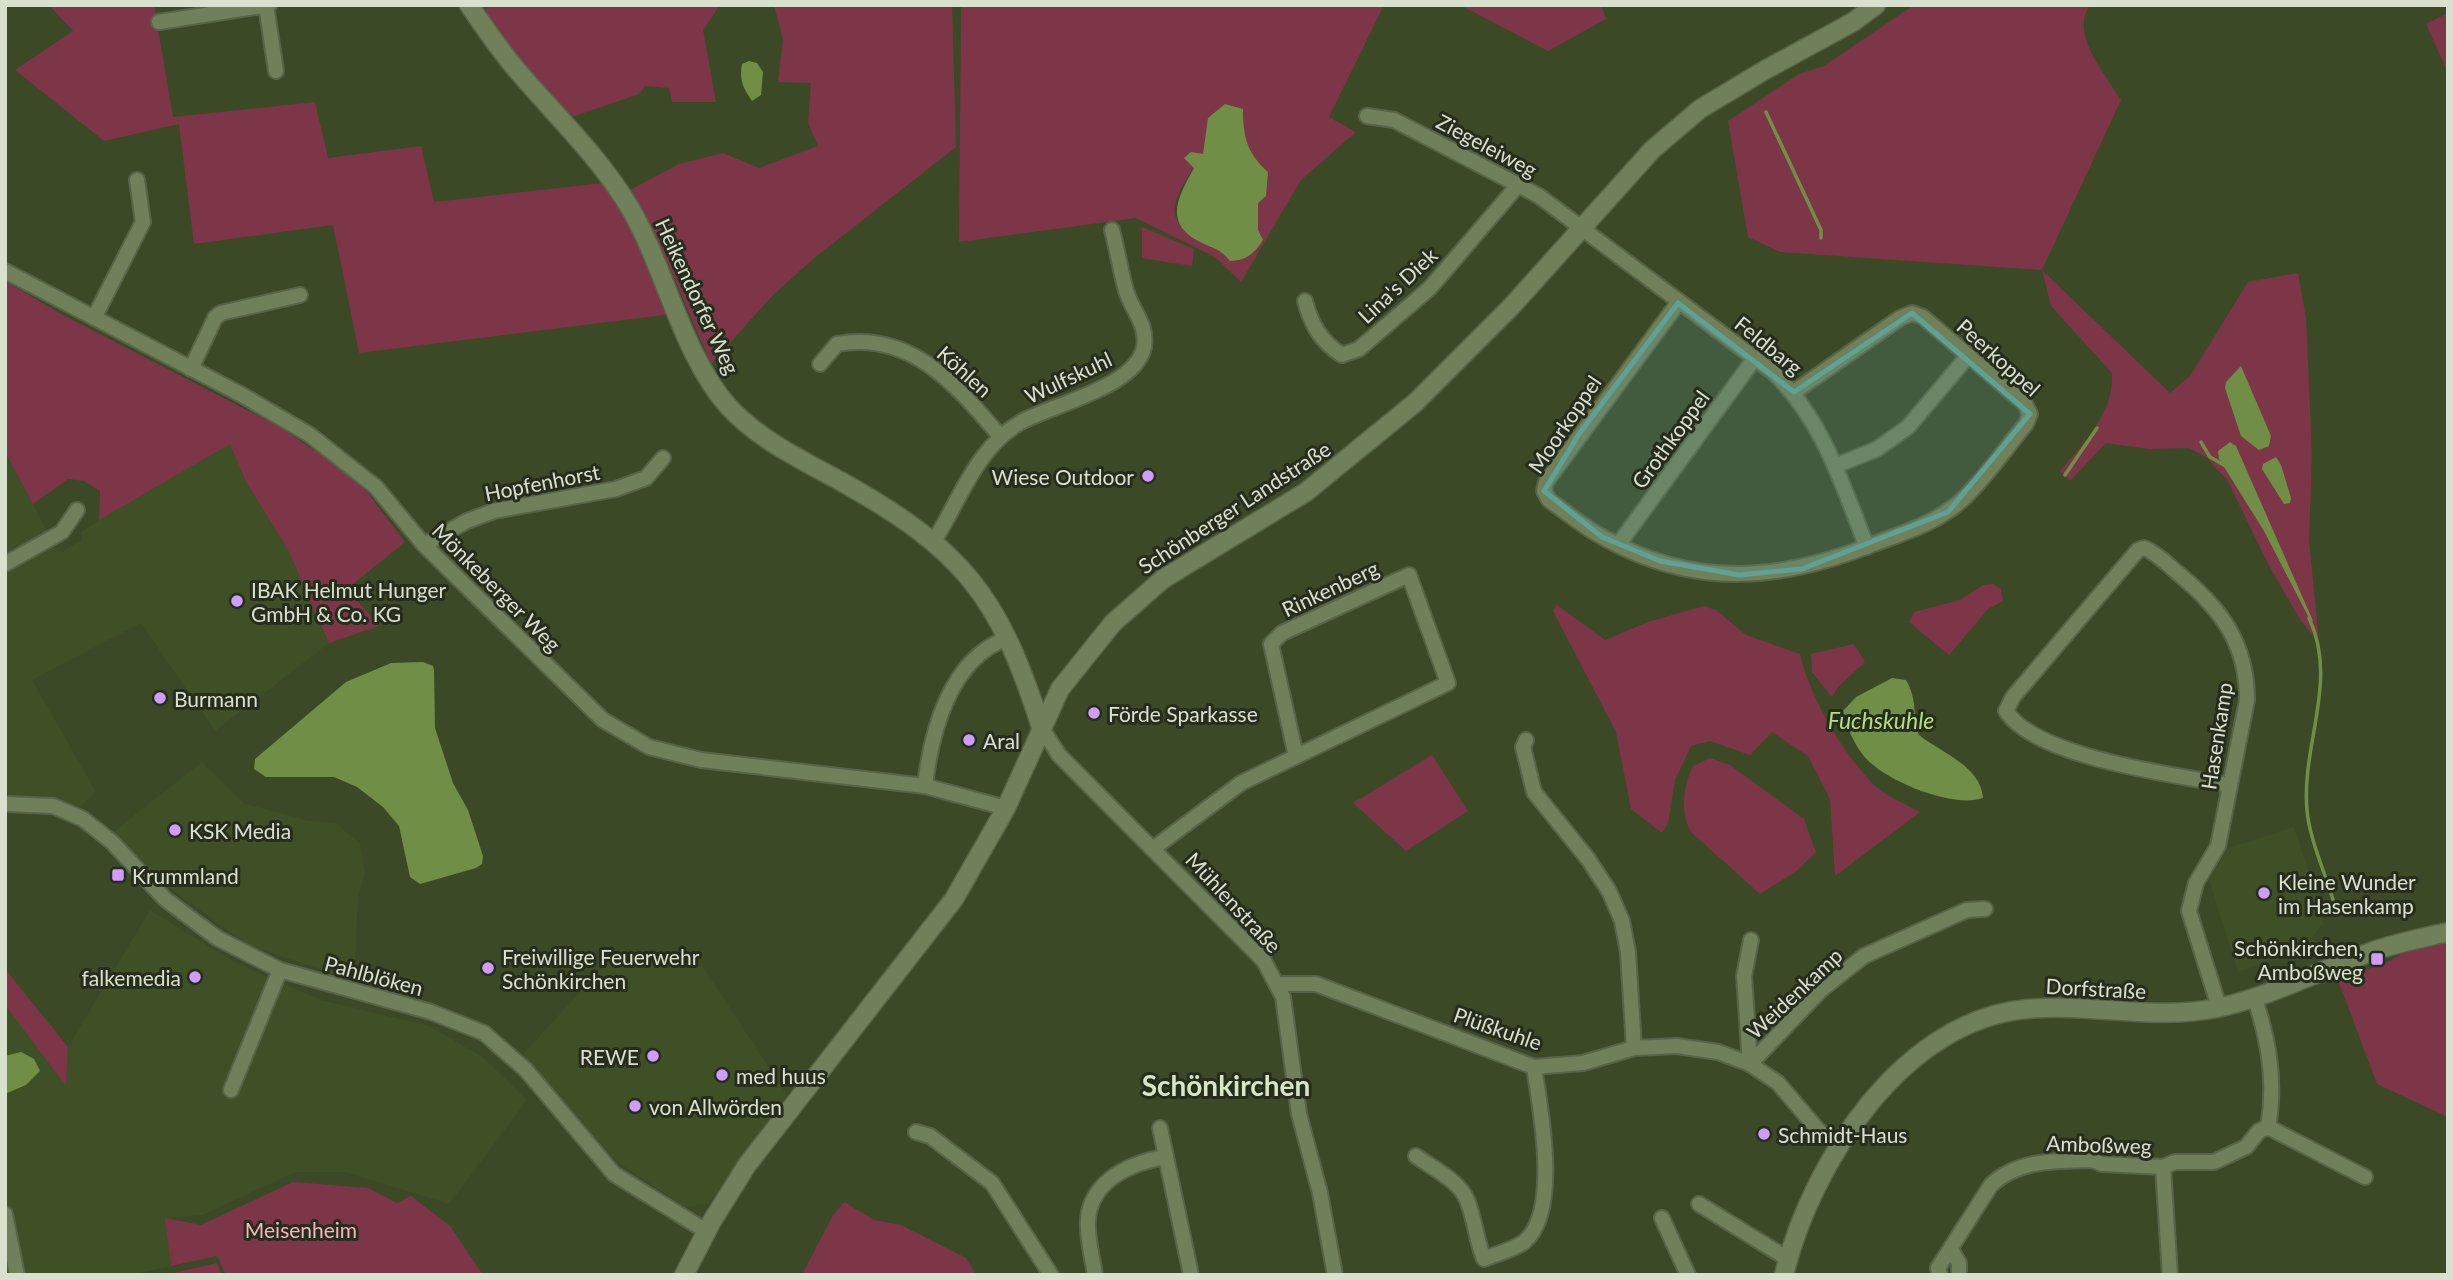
<svg xmlns="http://www.w3.org/2000/svg" width="2453" height="1280" font-family="Lato,sans-serif">
<style>
.built{fill:#3f5026}
.green{fill:#7d3647;fill-rule:evenodd}
.water{fill:#708e46}
.lines{fill:none;stroke-linecap:round;stroke-linejoin:round}
.stream{stroke:#708e46;stroke-width:3.5}
.street-casing{stroke:#586447;stroke-width:18}
.secondary-casing{stroke:#586447;stroke-width:21}
.street{stroke:#6f805b;stroke-width:14}
.secondary{stroke:#6f805b;stroke-width:18}
.marked{fill:#5fa194;fill-opacity:0.2;stroke:#5fa194;stroke-width:5;stroke-linejoin:round}
.poi-dot{fill:#d09dfe;stroke:#262d1d;stroke-width:2.5}
.labels{text-anchor:middle;dominant-baseline:central;stroke-width:6;stroke-linejoin:round;paint-order:stroke}
.street-label{font-size:21px;fill:#d7e1cd;stroke:#262d1d}
.poi-label{font-size:21px;fill:#d7e1cd;stroke:#262d1d;text-anchor:start}
.park-label{font-size:21px;fill:#f7b3bf;stroke:#262d1d}
.water-label{font-size:23px;font-style:italic;fill:#b6df7c;stroke:#262d1d}
.district-label{font-size:28px;font-weight:bold;fill:#d5e8bf;stroke:#262d1d}
</style>
<rect width="100%" height="100%" fill="#3b4927"/>
<g class="built">
<polygon points="230,443 245,480 288,550 329,643 215,731 141,623 32,680 96,792 77,810 5,798 5,452 59,553 82,540 81,532 99,520"/>
<polygon points="202,762 245,804 310,821 335,823 360,843 365,874 358,897 354,980 249,946 171,889 113,832"/>
<polygon points="2294,827 2320,906 2323,924 2312,937 2318,945 2238,972 2209,880 2228,848"/>
<polygon points="150,910 236,963 321,1000 429,1026 483,1057 527,1100 449,1204 345,1172 296,1172 202,1215 166,1218 171,1266 130,1275 5,1275 5,1005 66,1085 68,1047"/>
<polygon points="620,949 703,967 787,1095 708,1204 685,1207 616,1161 523,1054"/>
</g>
<g class="green">
<polygon points="49,5 154,5 173,117 315,102 328,158 421,146 434,202 603,183 624,214 672,314 359,353 333,225 194,244 179,124 104,141 15,70 73,31"/>
<polygon points="488,5 720,5 703,30 716,102 672,102 669,88 645,86 639,94 572,117 522,63 485,13"/>
<polygon points="774,5 952,5 956,147 813,259 773,295 711,364 662,250 628,191 679,164 723,153 759,168 818,146 808,123 811,83 778,82 783,39"/>
<path d="M 961,5 L 1384,5 L 1329,117 L 1356,132 L 1301,180 L 1241,282 L 1215,257 L 1136,218 L 959,242 ZM 1242,109 C 1243,137 1247,153 1268,172 L 1258,203 L 1258,230 L 1220,248 C 1204,243 1183,235 1176,218 C 1165,192 1226,127 1242,109 Z"/>
<polygon points="1460,5 1601,5 1606,19 1548,51"/>
<path d="M 1914,5 L 2090,5 C 2069,34 2106,75 2121,100 L 2042,270 L 2170,393 L 2190,376 L 2248,282 L 2298,273 L 2306,318 L 2312,455 L 2309,540 L 2319,642 L 2301,621 L 2267,562 L 2228,481 L 2206,457 L 2189,448 L 2149,449 L 2106,443 L 2070,481 L 2060,471 C 2084,443 2114,413 2112,373 L 2051,306 L 2042,270 L 1780,252 L 1748,237 L 1728,121 L 1799,74 L 1824,66 Z"/>
<polygon points="2448,13 2448,73 2426,24"/>
<polygon points="1142,227 1194,249 1192,266 1142,258"/>
<polygon points="5,281 61,314 278,426 333,463 367,492 405,542 347,589 379,626 329,643 288,550 245,480 230,444 99,520 100,491 84,481 68,479 33,504 5,452"/>
<polygon points="1993,584 2001,589 2003,601 1988,609 1949,655 1909,622 1914,612 1960,600 1983,585"/>
<path d="M 1557,605 L 1605,640 L 1648,622 L 1704,606 L 1716,610 L 1746,635 L 1800,654 C 1811,699 1841,751 1874,785 C 1885,796 1906,804 1920,812 L 1835,876 L 1830,799 L 1808,756 L 1772,732 L 1750,755 L 1710,741 L 1691,746 L 1675,780 L 1668,823 L 1662,833 L 1631,809 L 1616,732 L 1553,611 Z"/>
<polygon points="1854,644 1865,662 1838,687 1832,697 1812,672 1811,654"/>
<polygon points="1432,755 1468,811 1406,851 1353,803"/>
<path d="M 1710,758 L 1730,765 L 1804,819 L 1816,852 L 1798,870 L 1760,894 L 1690,831 C 1680,809 1683,787 1693,766 Z"/>
<polygon points="2448,939 2448,1117 2377,1084 2338,980 2392,960 2411,947"/>
<polygon points="5,969 68,1047 66,1086 5,1005"/>
<polygon points="293,1182 368,1188 397,1203 411,1196 450,1226 483,1275 226,1275 217,1256 171,1266 165,1218 201,1225"/>
<polygon points="844,1202 874,1220 901,1225 966,1258 976,1275 802,1275 832,1217"/>
<polygon points="217,1263 222,1275 165,1275"/>
</g>
<g class="water">
<path d="M 749,61 L 757,63 L 763,72 L 761,95 L 752,101 C 743,88 739,80 742,64 Z"/>
<path d="M 1225,104 L 1243,109 C 1243,137 1247,153 1268,172 L 1266,196 L 1258,203 L 1258,230 L 1263,240 C 1254,254 1247,260 1230,261 C 1220,249 1215,249 1202,243 C 1162,224 1178,197 1194,168 L 1184,158 L 1191,152 L 1203,154 L 1208,118 Z"/>
<polygon points="2241,366 2271,436 2269,446 2259,450 2241,436 2225,388 2226,382"/>
<polygon points="2230,442 2236,446 2313,621 2311,622 2264,531 2219,459 2218,451"/>
<polygon points="2276,457 2281,465 2291,498 2290,503 2284,504 2262,469 2263,464"/>
<polygon points="423,662 433,666 434,670 435,728 453,783 468,810 483,856 482,864 476,868 420,884 410,877 399,826 383,807 357,787 334,777 266,777 254,769 255,759 346,682 391,663"/>
<path d="M 1892,678 L 1906,680 C 1918,701 1912,714 1919,735 C 1940,752 1981,766 1983,798 C 1953,809 1882,780 1863,755 C 1853,742 1847,727 1843,711 L 1856,697 Z"/>
<polygon points="21,1052 34,1059 40,1071 26,1085 5,1094 5,1056"/>
</g>
<g class="lines">
<g class="stream">
<polyline points="1766,112 1821,230 1821,238"/>
<polyline points="2201,442 2210,457 2229,468"/>
<polyline points="2065,475 2097,428"/>
<path d="M 2309,618 C 2339,681 2301,745 2307,810 C 2309,838 2326,875 2334,903"/>
</g>
<g class="street-casing">
<g id="street">
<polyline points="266,5 276,71"/>
<polyline points="159,22 269,5"/>
<path d="M 1367,116 L 1394,120 L 1539,196 L 1773,372 C 1823,420 1842,484 1867,547"/>
<polyline points="5,271 242,395 310,435 376,487 424,545 603,720 649,747 701,760 925,786 1006,808"/>
<path d="M 1305,301 C 1311,324 1321,342 1342,355 L 1359,349 L 1430,288 L 1519,184"/>
<path d="M 1678,303 L 1546,482 L 1544,491 L 1549,500 C 1567,513 1586,529 1606,539 C 1695,588 1780,581 1871,545 C 1903,533 1935,524 1961,501 C 1985,479 2005,449 2026,424 L 2030,414 L 2025,404 L 1923,317 L 1912,313 L 1900,318 L 1794,392"/>
<polyline points="94,318 143,222 137,180"/>
<path d="M 820,364 L 837,344 C 912,331 956,385 1000,436"/>
<polyline points="191,369 215,318 221,313 300,295"/>
<polyline points="1835,466 1877,449 1908,427 1968,356"/>
<path d="M 934,541 C 960,500 976,448 1021,422 C 1054,404 1136,387 1144,347 C 1148,323 1130,309 1125,287 C 1120,268 1117,249 1112,230"/>
<polyline points="424,545 467,521 494,511 616,489 646,478 663,458"/>
<polyline points="1618,545 1755,358"/>
<polyline points="5,564 62,532 77,510"/>
<polyline points="1041,727 1059,755 1264,961 1283,997 1299,1114 1320,1193 1335,1275"/>
<polyline points="1526,740 1523,747 1534,792 1588,859 1609,891 1622,921 1628,952 1634,1048"/>
<path d="M 925,786 C 931,732 950,658 1008,638"/>
<polyline points="5,804 53,806 83,819 112,842 165,899 217,938 280,970 431,1012 484,1033 526,1070 614,1174 706,1231"/>
<polyline points="1154,848 1241,783 1448,683 1409,575 1282,633 1271,644 1296,756"/>
<polyline points="1278,984 1316,984 1534,1067 1583,1063 1634,1048 1677,1046 1718,1052 1750,1064 1778,1083 1819,1131 1839,1144"/>
<path d="M 2219,1007 L 2189,911 L 2196,883 L 2218,846 L 2247,700 C 2247,643 2221,609 2179,574 C 2168,565 2157,553 2144,548 L 2138,550 L 2013,697 L 2006,711 C 2036,758 2176,775 2229,785"/>
<polyline points="1750,1064 1821,990 1864,956 1967,910 1985,909"/>
<polyline points="1750,1064 1744,976 1751,940"/>
<polyline points="231,1090 280,970"/>
<polyline points="2268,1127 2365,1177"/>
<polyline points="1160,1128 1191,1275"/>
<polyline points="916,1132 930,1136 992,1183 1051,1275"/>
<path d="M 1416,1156 C 1432,1168 1460,1181 1467,1200 C 1475,1219 1476,1240 1484,1259 C 1496,1254 1513,1250 1524,1242 C 1561,1212 1540,1107 1534,1067"/>
<polyline points="2163,1167 2170,1275"/>
<polyline points="1699,1204 1788,1259"/>
<polyline points="5,1214 17,1275"/>
<polyline points="1662,1218 1688,1275"/>
<polyline points="1952,1251 1959,1263 1959,1275"/>
<path d="M 1095,1275 C 1092,1255 1084,1227 1090,1208 C 1100,1176 1135,1162 1165,1157"/>
<path d="M 1940,1275 L 1938,1268 L 1991,1185 C 2018,1159 2057,1161 2092,1160 L 2102,1164 L 2163,1167 L 2175,1162 L 2214,1162 L 2246,1147 L 2259,1131 L 2268,1127 C 2276,1083 2269,1039 2254,997"/>
</g>
</g>
<g class="secondary-casing">
<g id="secondary">
<path d="M 469,5 C 484,27 499,49 516,69 C 555,115 599,156 630,208 C 665,268 683,356 728,406 C 759,440 802,460 842,482 C 963,550 999,595 1041,727"/>
<polyline points="684,1275 712,1221 747,1165 954,899 1006,808 1060,689 1113,623 1163,579 1306,492 1416,402 1511,307 1652,150 1700,109 1765,70 1853,22 1876,5"/>
<path d="M 1784,1275 C 1811,1164 1902,1020 2027,1009 C 2091,1003 2153,1021 2217,1008 C 2270,997 2320,970 2371,952 C 2396,943 2422,938 2448,932"/>
</g>
</g>
<use href="#street" class="street"/>
<use href="#secondary" class="secondary"/>
</g>
<path class="marked" d="M 1678,303 L 1794,392 L 1912,313 L 2030,414 L 1948,512 L 1802,569 L 1739,575 L 1660,561 L 1602,537 L 1544,491 L 1579,434 Z"/>
<g class="poi-dot">
<circle cx="1148" cy="476" r="7"/>
<circle cx="237" cy="601" r="7"/>
<circle cx="160" cy="698" r="7"/>
<circle cx="1094" cy="713" r="7"/>
<circle cx="969" cy="740" r="7"/>
<circle cx="175" cy="830" r="7"/>
<rect x="111" y="868" width="14" height="14" rx="3.5"/>
<circle cx="2264" cy="893" r="7"/>
<rect x="2370" y="952" width="14" height="14" rx="3.5"/>
<circle cx="488" cy="968" r="7"/>
<circle cx="195" cy="977" r="7"/>
<circle cx="653" cy="1056" r="7"/>
<circle cx="722" cy="1075" r="7"/>
<circle cx="635" cy="1106" r="7"/>
<circle cx="1764" cy="1134" r="7"/>
</g>
<g class="labels">
<g class="street-label">
<text transform="translate(1487 145) rotate(28)">Ziegeleiweg</text>
<text transform="translate(1397 285) rotate(-43)">Lina's Diek</text>
<text transform="translate(698 296) rotate(65)">Heikendorfer Weg</text>
<text transform="translate(1769 345) rotate(39)">Feldbarg</text>
<text transform="translate(1999 357) rotate(42)">Peerkoppel</text>
<text transform="translate(965 371) rotate(42)">Köhlen</text>
<text transform="translate(1068 377) rotate(-25)">Wulfskuhl</text>
<text transform="translate(1564 424) rotate(-56)">Moorkoppel</text>
<text transform="translate(1670 439) rotate(-54)">Grothkoppel</text>
<text transform="translate(542 482) rotate(-11)">Hopfenhorst</text>
<text transform="translate(1234 507) rotate(-33)">Schönberger Landstraße</text>
<text transform="translate(497 587) rotate(45)">Mönkeberger Weg</text>
<text transform="translate(1330 588) rotate(-25)">Rinkenberg</text>
<text transform="translate(2216 736) rotate(-81)">Hasenkamp</text>
<text transform="translate(1234 902) rotate(47)">Mühlenstraße</text>
<text transform="translate(374 975) rotate(15)">Pahlblöken</text>
<text transform="translate(2096 988) rotate(3)">Dorfstraße</text>
<text transform="translate(1794 993) rotate(-43)">Weidenkamp</text>
<text transform="translate(1498 1028) rotate(19)">Plüßkuhle</text>
<text transform="translate(2099 1144) rotate(2)">Amboßweg</text>
</g>
<g class="poi-label">
<text x="1134" y="476" text-anchor="end">Wiese Outdoor</text>
<text x="251" y="589">IBAK Helmut Hunger<tspan x="251" dy="24">GmbH &amp; Co. KG</tspan></text>
<text x="174" y="698">Burmann</text>
<text x="1108" y="713">Förde Sparkasse</text>
<text x="983" y="740">Aral</text>
<text x="189" y="830">KSK Media</text>
<text x="132" y="875">Krummland</text>
<text x="2278" y="881">Kleine Wunder<tspan x="2278" dy="24">im Hasenkamp</tspan></text>
<text x="2363" y="947" text-anchor="end">Schönkirchen,<tspan x="2363" dy="24">Amboßweg</tspan></text>
<text x="502" y="956">Freiwillige Feuerwehr<tspan x="502" dy="24">Schönkirchen</tspan></text>
<text x="181" y="977" text-anchor="end">falkemedia</text>
<text x="639" y="1056" text-anchor="end">REWE</text>
<text x="736" y="1075">med huus</text>
<text x="649" y="1106">von Allwörden</text>
<text x="1778" y="1134">Schmidt-Haus</text>
</g>
<g class="park-label">
<text x="301" y="1229">Meisenheim</text>
</g>
<g class="water-label">
<text x="1881" y="720">Fuchskuhle</text>
</g>
<g class="district-label">
<text x="1226" y="1085">Schönkirchen</text>
</g>
</g>
<rect width="2453" height="1280" fill="none" stroke="#d7e1cd" stroke-width="14"/>
</svg>
